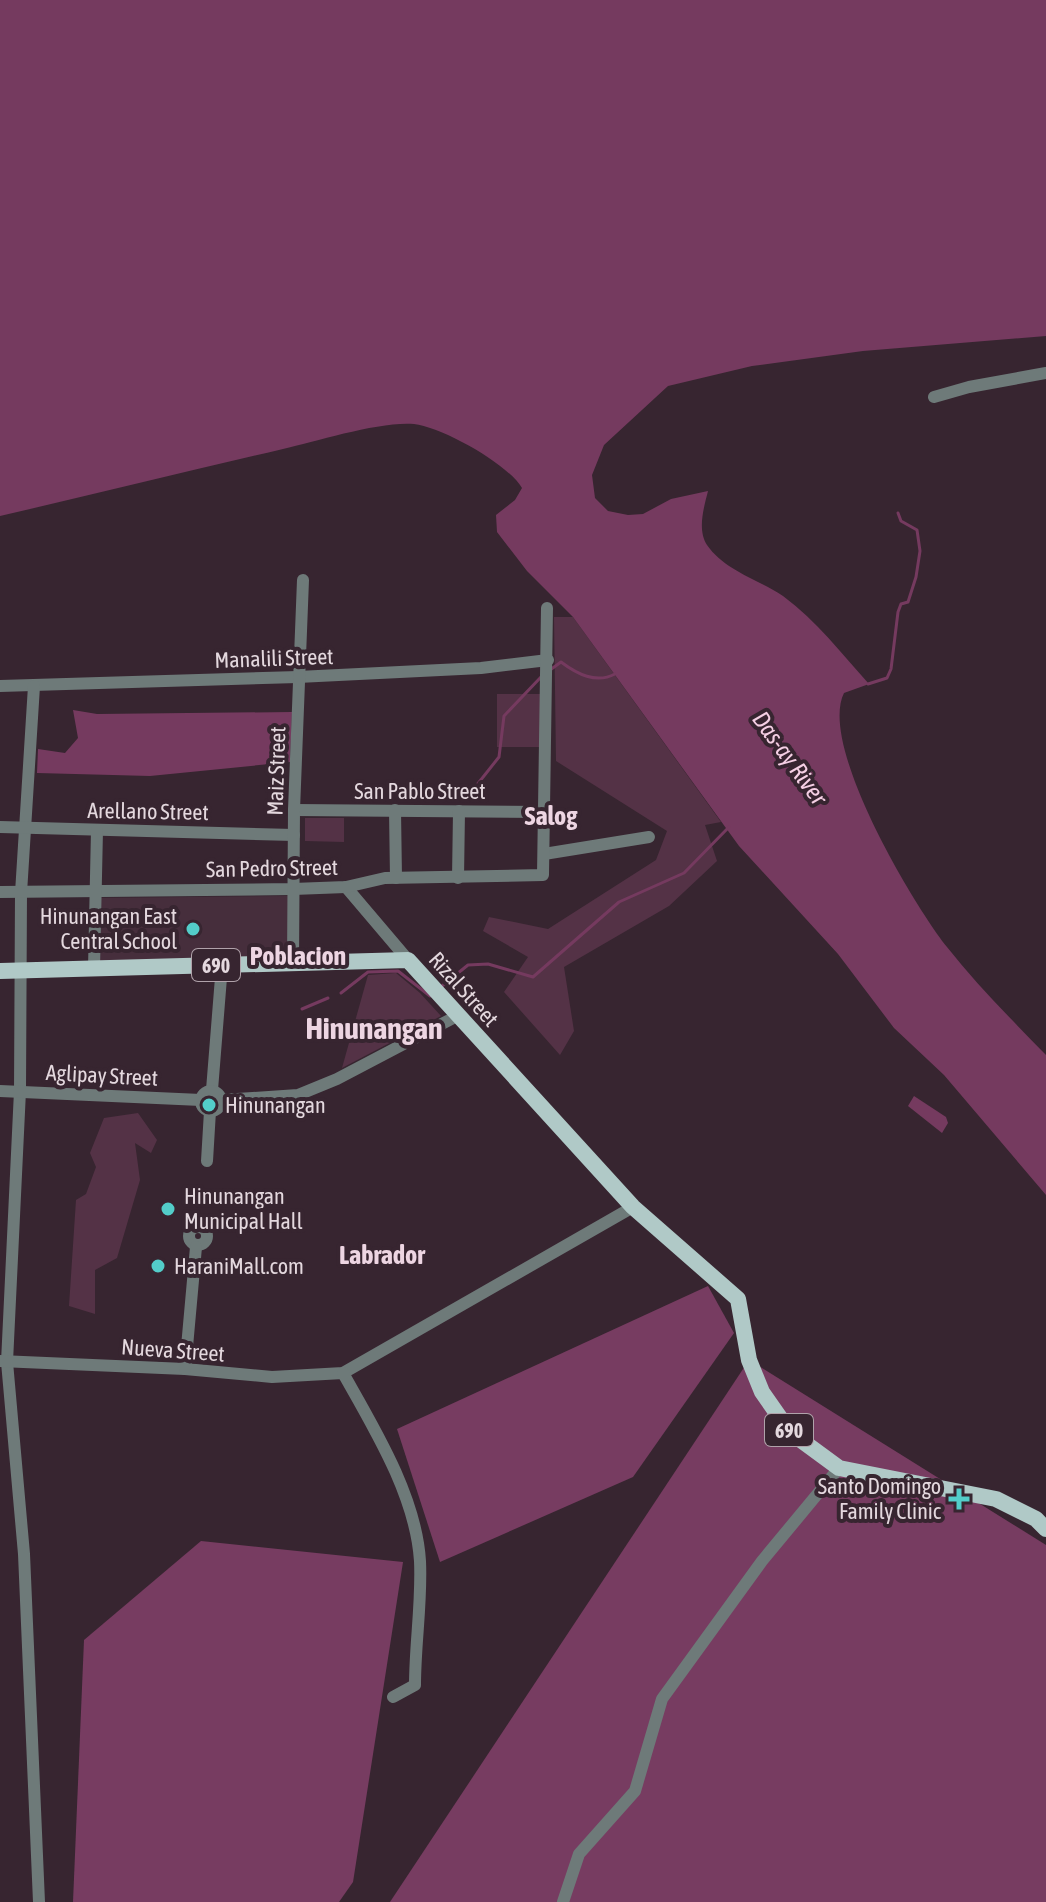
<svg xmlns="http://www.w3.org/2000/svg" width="1046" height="1902" font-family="'Asap Condensed',sans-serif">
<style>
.built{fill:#462e3c}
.green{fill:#543246}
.forest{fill:#773c61}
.water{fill:#753a5f}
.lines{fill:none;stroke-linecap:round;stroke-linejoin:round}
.stream{stroke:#753a5f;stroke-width:3}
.minor{stroke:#6e7a79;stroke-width:12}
.major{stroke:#b0c9c7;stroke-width:16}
.poi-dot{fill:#53cdc9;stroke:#372530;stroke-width:3}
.labels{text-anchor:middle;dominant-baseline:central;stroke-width:8;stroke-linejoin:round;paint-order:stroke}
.shield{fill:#372530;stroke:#b0a2aa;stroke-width:2}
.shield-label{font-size:20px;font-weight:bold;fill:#e4d8de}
.street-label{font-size:22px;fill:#e4d8de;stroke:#372530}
.poi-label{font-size:22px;fill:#e4d8de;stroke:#372530;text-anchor:start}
.water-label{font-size:24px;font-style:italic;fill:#f5cfe4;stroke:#372530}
.quarter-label{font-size:26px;font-weight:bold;fill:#edd5e2;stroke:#372530}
.district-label{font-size:30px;font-weight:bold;fill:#edd5e2;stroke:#372530}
</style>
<rect width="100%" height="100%" fill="#372530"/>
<polygon class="built" points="288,896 288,959 99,961 97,898"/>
<g class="green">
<polygon points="554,617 573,617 721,822 705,825 717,861 669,906 564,967 574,1031 560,1055 504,992 528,957 483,931 489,917 548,929 656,860 667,831 556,761"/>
<rect x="497" y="694" width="45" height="53"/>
<polygon points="305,818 344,818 344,842 305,841"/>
<polygon points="396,973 420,993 441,1016 342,1068 368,975"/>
<polygon points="138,1113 157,1140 151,1153 135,1143 140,1180 117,1258 95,1270 95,1314 69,1306 76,1200 86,1194 96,1167 90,1153 104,1118"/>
</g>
<g class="forest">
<polygon points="708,1286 734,1333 633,1477 440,1562 397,1429"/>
<polygon points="749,1360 1046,1545 1046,1902 390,1902"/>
<polygon points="201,1541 403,1562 353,1882 339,1902 73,1902 84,1640"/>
</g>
<g class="water">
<path d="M 0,0 L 1046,0 L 1046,336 L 863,351 L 752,366 L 668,386 L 604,445 L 592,475 L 595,498 L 608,511 L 628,515 L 643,514 L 671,499 L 708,491 C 704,507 697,530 707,545 C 725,571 758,579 783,596 C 817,621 841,653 869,684 L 844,693 C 818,745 913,904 947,947 C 977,985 1012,1020 1046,1055 L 1046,1195 L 944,1075 L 894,1028 L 838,954 L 739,846 L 573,617 L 527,571 L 497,532 L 496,515 L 515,500 L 522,488 C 508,464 442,427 414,424 C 381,421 317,441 283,449 C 189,471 95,494 0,516 Z"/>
<polygon points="73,710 97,714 292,712 290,762 150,776 37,773 38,749 65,753 78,738"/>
<polygon points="914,1096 946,1117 948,1123 942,1133 908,1106"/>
</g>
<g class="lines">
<g class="stream">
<path d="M 550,670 L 561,662 C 577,674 596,684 615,674"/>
<polyline points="868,684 887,678 891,669 898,612 901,604 908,602 916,577 920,551 917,530 901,521 898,513"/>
<polyline points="476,786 499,757 504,716 541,677"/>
<polyline points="442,986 468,965 488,964 533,977 619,902 684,873 729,827"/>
<polyline points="341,993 368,972 398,971 430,996"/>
<polyline points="302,1009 328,998"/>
</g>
<g class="minor">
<polyline points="934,397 969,387 1046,373"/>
<polyline points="0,686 298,677 481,668 548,660"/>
<polyline points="34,686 21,893 20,1091 7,1362 24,1554 39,1902"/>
<polyline points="294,810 546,812"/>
<polyline points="395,810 396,878"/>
<polyline points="0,827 294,835"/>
<polyline points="544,854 649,837"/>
<polyline points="458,878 459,811"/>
<polyline points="346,887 408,960"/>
<polyline points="0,892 293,889 346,887 385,878 543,875 547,608"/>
<polyline points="293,964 294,810 303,580"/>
<polyline points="94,968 97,830"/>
<polyline points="212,1090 222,965"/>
<circle cx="211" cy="1101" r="10"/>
<polyline points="0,1091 201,1100"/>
<polyline points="222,1100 298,1095 337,1079 457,1016"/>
<polyline points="207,1161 210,1111"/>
<circle cx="198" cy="1236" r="9"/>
<polyline points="0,1361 185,1369 272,1377 343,1373 633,1207"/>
<polyline points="185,1369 196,1247"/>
<path d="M 343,1373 C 374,1428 416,1496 420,1561 C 422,1602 415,1644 415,1685 L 393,1697"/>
<polyline points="563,1902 579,1854 635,1791 662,1699 762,1561 839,1468"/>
</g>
<polyline class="major" points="0,971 408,960 633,1207 738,1299 749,1360 762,1392 790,1432 839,1468 996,1499 1036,1519 1046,1529"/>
</g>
<g class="poi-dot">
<circle cx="193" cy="929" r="8"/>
<circle cx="209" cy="1105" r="8"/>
<circle cx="168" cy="1209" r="8"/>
<circle cx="158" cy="1266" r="8"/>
<path d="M955 1487h8v8h8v8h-8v8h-8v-8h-8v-8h8z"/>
</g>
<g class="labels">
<g class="shield">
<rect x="192" y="949" width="48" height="32" rx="6"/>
<rect x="765" y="1414" width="48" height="32" rx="6"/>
</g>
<g class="shield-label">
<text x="216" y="965">690</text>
<text x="789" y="1430">690</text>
</g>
<g class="street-label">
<text transform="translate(274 658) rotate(-2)">Manalili Street</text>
<text transform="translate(276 771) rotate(-88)">Maiz Street</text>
<text x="420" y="791">San Pablo Street</text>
<text transform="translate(148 811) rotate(1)">Arellano Street</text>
<text transform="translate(272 868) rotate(-1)">San Pedro Street</text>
<text transform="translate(464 989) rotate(48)">Rizal Street</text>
<text transform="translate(102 1075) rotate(3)">Aglipay Street</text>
<text transform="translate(173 1350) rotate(4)">Nueva Street</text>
</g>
<g class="poi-label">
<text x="177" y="916" text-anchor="end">Hinunangan East<tspan x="177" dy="25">Central School</tspan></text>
<text x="225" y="1105">Hinunangan</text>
<text x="184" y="1196">Hinunangan<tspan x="184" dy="25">Municipal Hall</tspan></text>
<text x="174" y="1266">HaraniMall.com</text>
<text x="941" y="1486" text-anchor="end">Santo Domingo<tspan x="941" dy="25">Family Clinic</tspan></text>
</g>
<g class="water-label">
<text transform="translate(790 758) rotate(54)">Das-ay River</text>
</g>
<g class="quarter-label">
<text x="551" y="816">Salog</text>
<text x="298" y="956">Poblacion</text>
<text x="382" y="1255">Labrador</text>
</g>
<g class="district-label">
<text x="374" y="1028">Hinunangan</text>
</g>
</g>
</svg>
